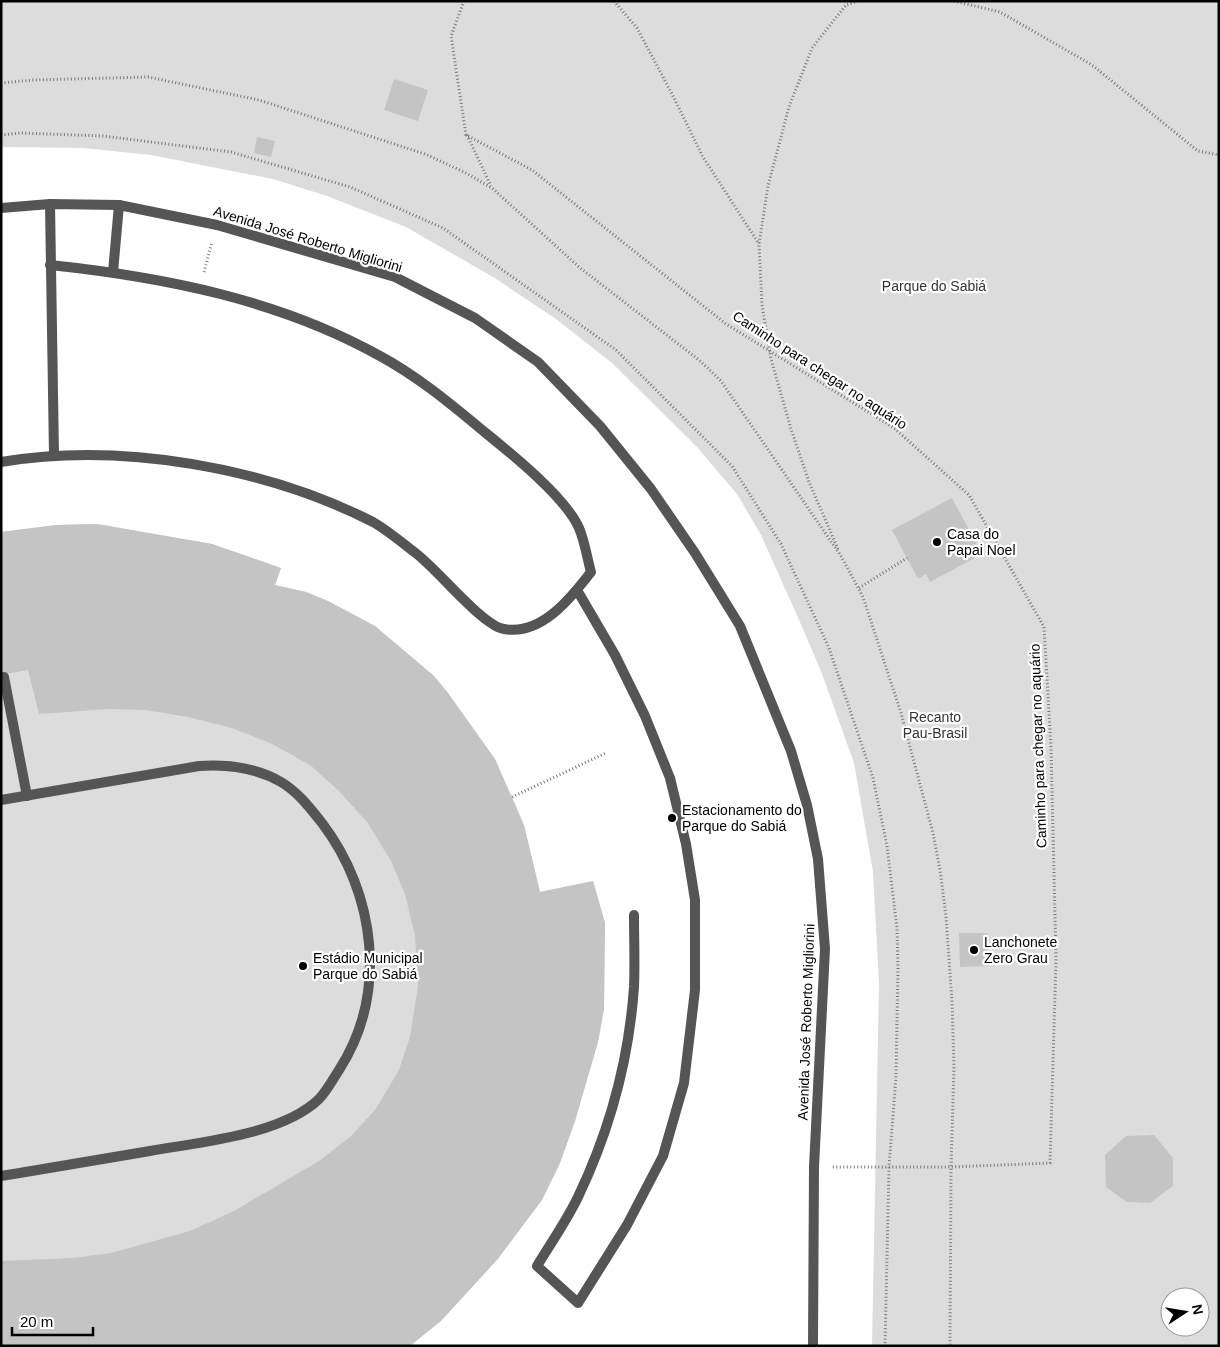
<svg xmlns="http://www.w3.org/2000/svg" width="1220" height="1347" font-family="Arial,sans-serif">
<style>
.green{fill:#dcdcdc;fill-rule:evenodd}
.building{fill:#c4c4c4}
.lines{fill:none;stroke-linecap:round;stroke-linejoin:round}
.path{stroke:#777;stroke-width:3;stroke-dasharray:1 2.5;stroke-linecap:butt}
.lane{stroke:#555;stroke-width:10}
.street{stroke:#555;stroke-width:10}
.poi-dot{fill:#000;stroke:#fff;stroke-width:2}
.labels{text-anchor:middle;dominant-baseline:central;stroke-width:4.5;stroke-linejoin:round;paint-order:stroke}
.street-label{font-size:14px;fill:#000;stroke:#fff}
.park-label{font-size:14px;fill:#333;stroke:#fff}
.poi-label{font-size:14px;fill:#000;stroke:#fff;text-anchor:start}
</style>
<rect width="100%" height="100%" fill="#fff"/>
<g class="green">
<path d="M 1,1 L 1219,1 L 1219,1346 L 872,1346 L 879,984 L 873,872 L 854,763 L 821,671 L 796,613 L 761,535 L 737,494 L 696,446 L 612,363 L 556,319 L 493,277 L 406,227 L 327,196 L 273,179 L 151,155 L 83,148 L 1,147 ZM 1170,1297 L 1200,1297 L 1200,1327 L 1170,1327 Z"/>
<polygon points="97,524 212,544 281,568 275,585 306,592 328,601 375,626 434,676 448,693 495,759 524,825 540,892 593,881 605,923 604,1009 598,1042 575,1121 560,1163 542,1200 497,1260 1,1346 1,532 56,525"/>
</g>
<g class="building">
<polygon points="394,79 428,90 418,121 384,110"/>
<polygon points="257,137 275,141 271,157 254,153"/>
<polygon points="952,498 982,554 930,582 926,574 918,579 892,530"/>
<polygon points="97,524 212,544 281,568 275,585 306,592 328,601 375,626 434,676 448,693 495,759 524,825 540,892 593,881 605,923 604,1009 598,1042 575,1121 560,1163 542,1200 497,1260 441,1321 410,1346 1,1346 1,1261 73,1258 111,1253 190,1231 234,1211 319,1161 350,1137 375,1110 399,1070 410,1037 418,986 415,936 405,894 391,861 367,822 338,790 310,765 272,744 232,728 188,717 145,710 108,709 39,714 28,670 1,675 1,532 56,525"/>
<polygon points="959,933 988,933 989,966 960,967"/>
<polygon points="1154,1135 1173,1158 1173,1186 1150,1203 1127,1202 1106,1187 1105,1155 1126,1136"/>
</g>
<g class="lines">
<g class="path">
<polyline points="464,1 451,36 466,135 532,170 726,324 894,428 969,495 1044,627 1051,747 1056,959 1050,1163 951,1167 832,1167"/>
<polyline points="614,1 637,28 672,94 703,157 759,244"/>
<polyline points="954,1 1000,12 1092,65 1198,151 1219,155"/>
<polyline points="1,83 33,80 148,77 259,100 425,154 464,172 492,188 579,267 699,360 721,381 841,556 863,597 901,713 933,833 940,870 946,916 952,1002 954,1067 951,1167 950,1346"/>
<polyline points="1,135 20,133 103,136 231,152 350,187 443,228 616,350 732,466 781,544 829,648 873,778 887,846 897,928 898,968 896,1076 889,1167 885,1346"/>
<polyline points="467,135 491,186"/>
<polyline points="204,272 212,242"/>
<polyline points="838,549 809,482 791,429 771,359 762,305 759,244 768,186 789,107 812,48 846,5 858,1"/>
<polyline points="859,588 907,558"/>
<polyline points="512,797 606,753"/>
</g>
<g class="lane">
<polyline points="50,204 54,455"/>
<polyline points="113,272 119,205"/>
<path d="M 1,462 C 121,442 265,467 373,522 C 387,530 400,541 413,551 C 436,567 481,625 504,629 C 541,636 571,598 591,572 C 587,558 585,542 579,528 C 566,498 513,455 487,434 C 453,406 419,377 380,356 C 280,300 164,277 50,265"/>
<path d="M 577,590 L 615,655 L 645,716 L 670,778 L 686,844 L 695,900 L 695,990 L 684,1083 L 663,1156 L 627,1225 L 578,1303 L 537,1266 C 551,1243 567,1220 578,1197 C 609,1132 629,1059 634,987 C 635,963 634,939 634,915"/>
<polyline points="4,677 27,796"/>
<path d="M 1,800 L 199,766 C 228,764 255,767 281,782 C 298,792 310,808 322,823 C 376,894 388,994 339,1070 C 333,1079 327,1091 319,1099 C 282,1135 200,1142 150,1151 C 101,1159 51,1168 1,1176"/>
</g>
<polyline class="street" points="1,208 50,204 119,205 217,225 395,277 475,318 538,362 600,426 651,489 695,553 740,626 791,751 807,805 818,859 825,949 814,1167 813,1346"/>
</g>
<g class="poi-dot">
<circle cx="937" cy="542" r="5"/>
<circle cx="672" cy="818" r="5"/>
<circle cx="974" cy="950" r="5"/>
<circle cx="303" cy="966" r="5"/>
</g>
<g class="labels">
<g class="street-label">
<text transform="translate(308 239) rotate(17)">Avenida José Roberto Migliorini</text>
<text transform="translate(820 370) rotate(33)">Caminho para chegar no aquário</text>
<text transform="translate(1038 746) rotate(-92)">Caminho para chegar no aquário</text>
<text transform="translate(806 1022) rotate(-88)">Avenida José Roberto Migliorini</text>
</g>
<g class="park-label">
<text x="934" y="286">Parque do Sabiá</text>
<text x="935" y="717">Recanto<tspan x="935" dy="16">Pau-Brasil</tspan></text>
</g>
<g class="poi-label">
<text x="947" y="534">Casa do<tspan x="947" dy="16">Papai Noel</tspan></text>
<text x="682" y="810">Estacionamento do<tspan x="682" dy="16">Parque do Sabiá</tspan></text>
<text x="984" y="942">Lanchonete<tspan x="984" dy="16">Zero Grau</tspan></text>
<text x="313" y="958">Estádio Municipal<tspan x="313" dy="16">Parque do Sabiá</tspan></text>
</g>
</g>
<rect width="1220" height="1347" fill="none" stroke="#000000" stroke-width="5"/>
<g transform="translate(1185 1312) rotate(78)"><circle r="24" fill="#ffffff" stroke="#999999"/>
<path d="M0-4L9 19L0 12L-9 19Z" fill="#000000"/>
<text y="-8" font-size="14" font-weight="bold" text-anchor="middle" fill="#000000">N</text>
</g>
<path d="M12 1327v8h81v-8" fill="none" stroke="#000000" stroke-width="2.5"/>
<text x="20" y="1327" font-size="15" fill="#000000" stroke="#ffffff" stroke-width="4" paint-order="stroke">20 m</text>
</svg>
